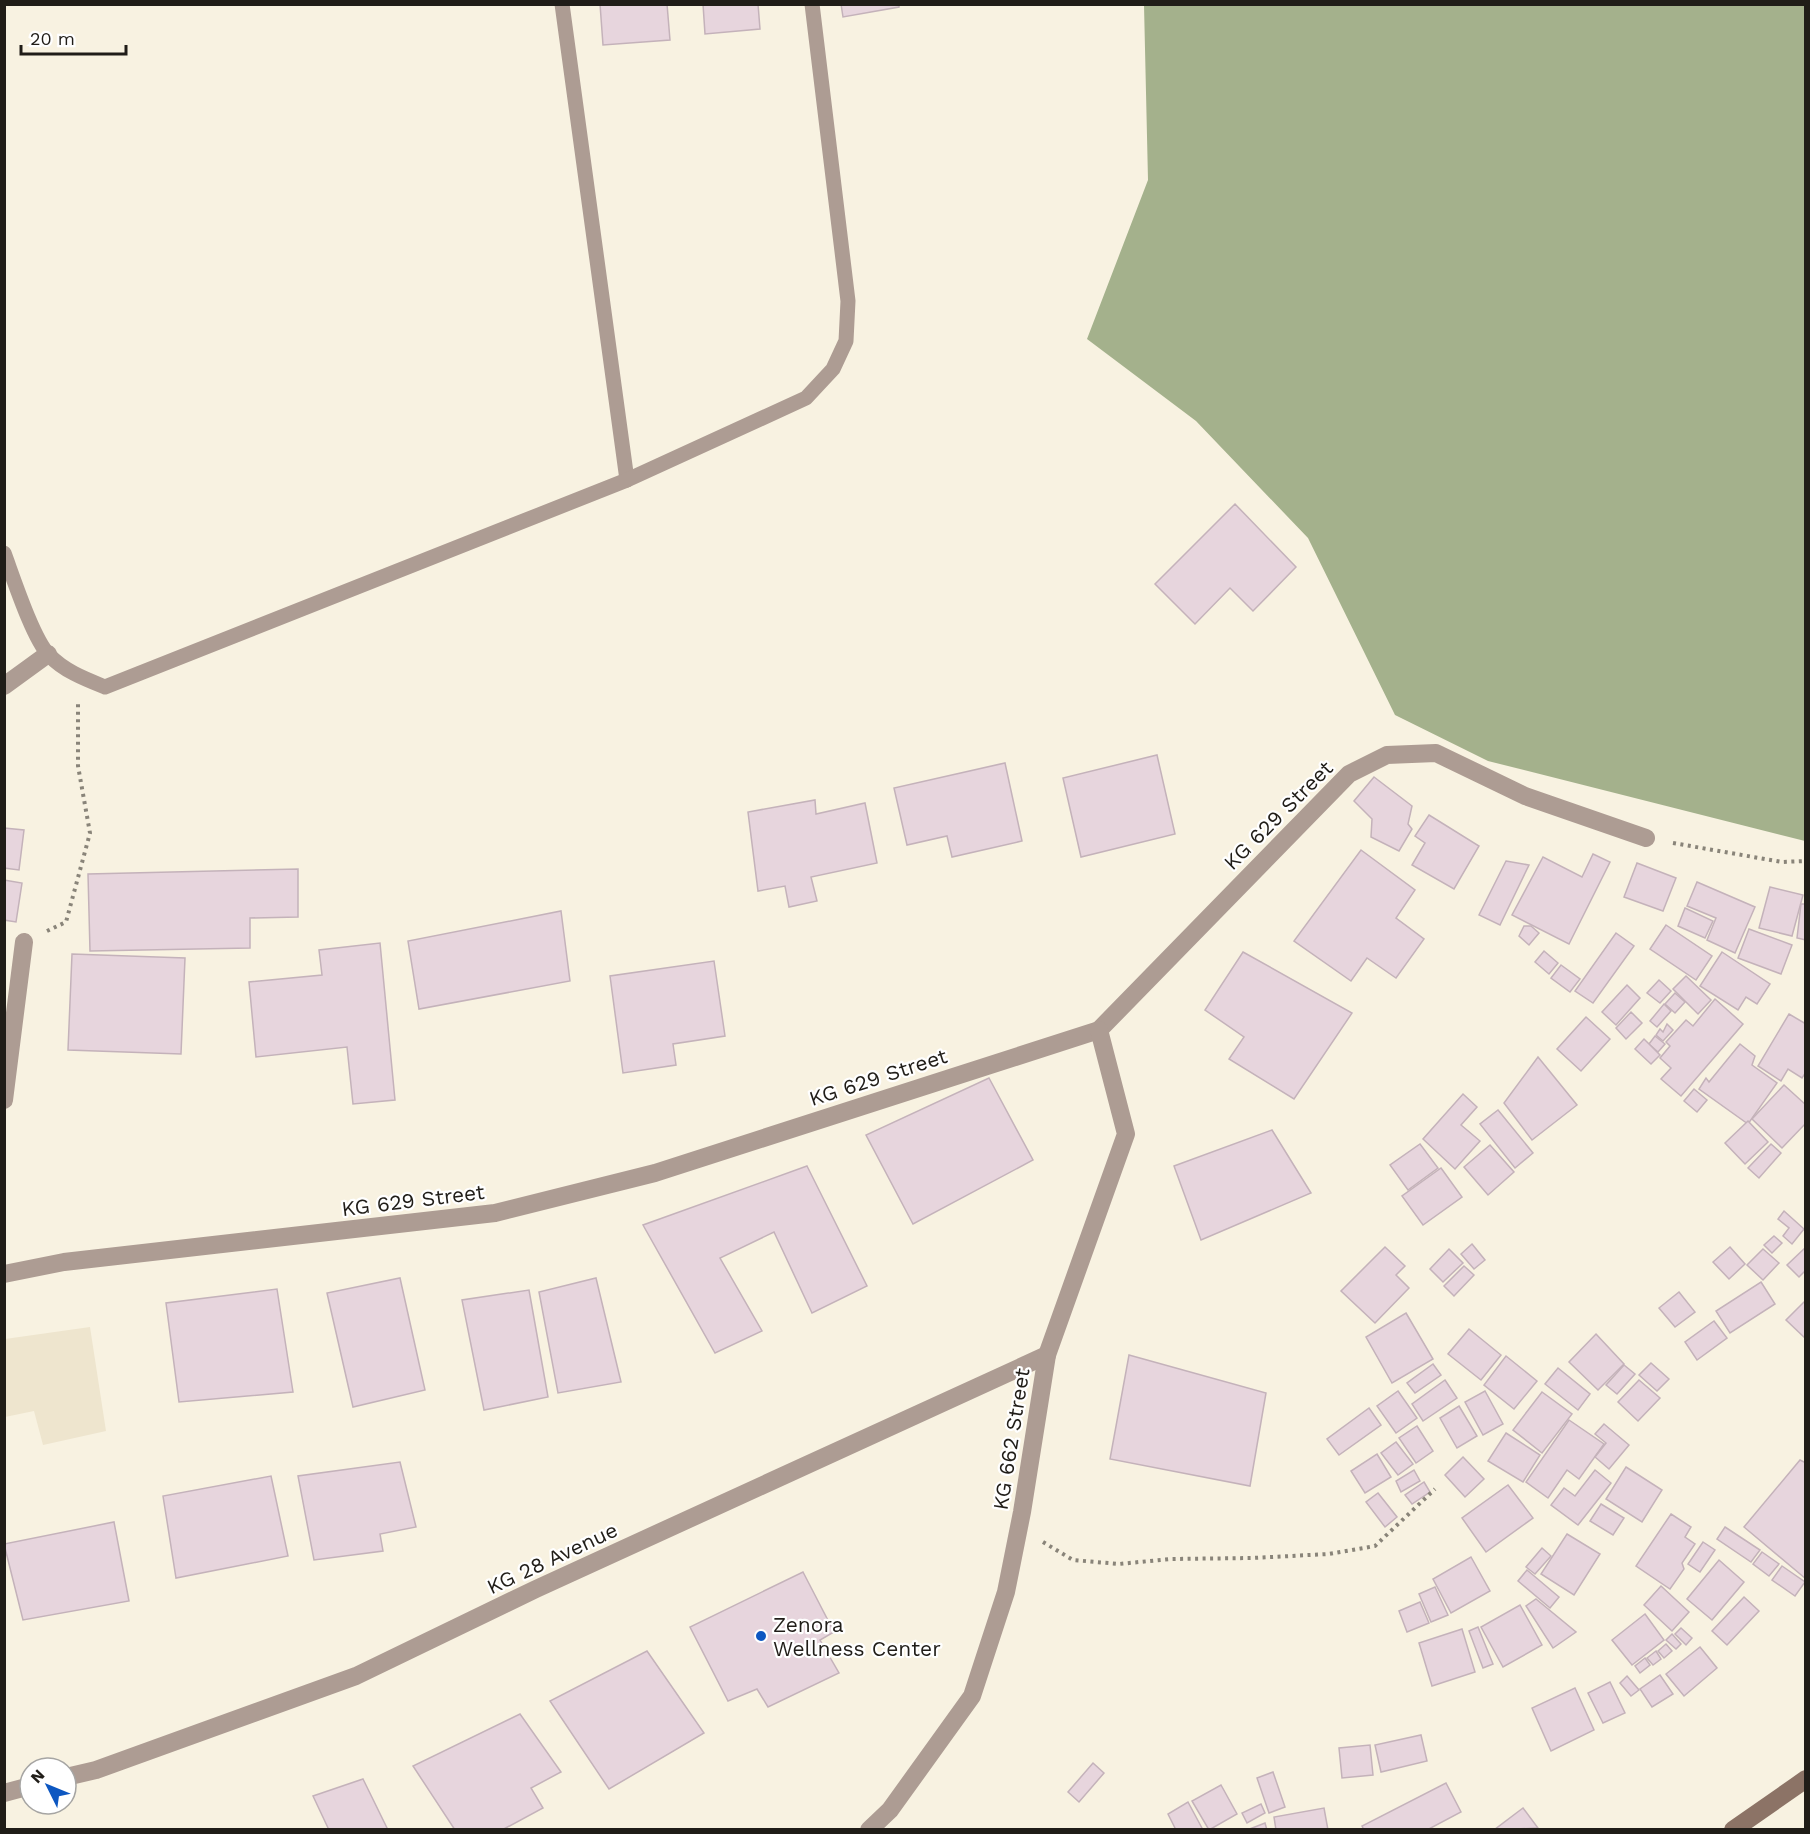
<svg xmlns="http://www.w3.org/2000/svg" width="1810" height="1834" font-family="'Work Sans',sans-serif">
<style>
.built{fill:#eee5ce}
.forest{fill:#a4b18c}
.building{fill:#e7d5dd;stroke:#c4b2ba;stroke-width:1.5}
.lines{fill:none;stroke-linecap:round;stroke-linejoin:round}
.path{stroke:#898479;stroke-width:4;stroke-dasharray:3 4.5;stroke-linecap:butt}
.lane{stroke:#ad9c93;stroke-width:15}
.street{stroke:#ad9c93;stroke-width:18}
.secondary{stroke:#8c7366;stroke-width:18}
.poi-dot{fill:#0d57c1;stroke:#fff;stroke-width:2}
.labels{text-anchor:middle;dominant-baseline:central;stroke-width:4.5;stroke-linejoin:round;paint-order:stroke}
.street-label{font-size:21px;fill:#201d18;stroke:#fff}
.poi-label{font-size:21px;fill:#201d18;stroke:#fff;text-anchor:start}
</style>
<rect width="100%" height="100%" fill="#f8f2e1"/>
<polygon class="built" points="90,1327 106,1431 43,1445 34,1411 5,1417 5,1339"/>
<polygon class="forest" points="1144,5 1805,5 1805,841 1488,761 1395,715 1308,538 1196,421 1087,339 1148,180"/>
<g class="building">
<polygon points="600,4 667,4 670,40 603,45"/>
<polygon points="703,4 758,4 760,29 705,34"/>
<polygon points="841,4 899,4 899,7 843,17"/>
<polygon points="1235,504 1296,567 1253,611 1230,588 1195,624 1155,584"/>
<polygon points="1157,755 1175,834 1081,857 1063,778"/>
<polygon points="1005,763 1022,841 952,857 947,836 907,845 894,788"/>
<polygon points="1374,777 1412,806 1408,824 1412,829 1399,851 1371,837 1372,819 1354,801"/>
<polygon points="815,800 816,814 865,803 877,863 811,877 817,901 789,907 785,886 758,891 748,812"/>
<polygon points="1429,815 1479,846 1454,889 1412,865 1425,843 1415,836"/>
<polygon points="4,828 24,830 19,870 4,868"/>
<polygon points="1361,850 1415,890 1396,918 1424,939 1396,978 1367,958 1351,981 1294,941"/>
<polygon points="1593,854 1610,862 1569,944 1512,915 1543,857 1582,877"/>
<polygon points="1506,861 1529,865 1500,925 1479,915"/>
<polygon points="1637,863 1676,878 1663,911 1624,897"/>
<polygon points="298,869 298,917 250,918 250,948 90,951 88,874"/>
<polygon points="4,880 22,883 16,922 4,920"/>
<polygon points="1697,882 1755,907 1735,953 1707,940 1716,918 1687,906"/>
<polygon points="1770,887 1803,895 1792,936 1759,928"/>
<polygon points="1801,904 1806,904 1806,940 1797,938"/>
<polygon points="1685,908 1713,921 1705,938 1678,926"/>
<polygon points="561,911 570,981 419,1009 408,941"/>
<polygon points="1666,925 1712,956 1696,980 1650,949"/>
<polygon points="1524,926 1531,926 1539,933 1529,945 1519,936"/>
<polygon points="1749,929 1792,945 1781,974 1738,958"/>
<polygon points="1616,933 1634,946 1593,1003 1575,991"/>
<polygon points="380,943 395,1100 353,1104 347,1047 256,1057 249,982 322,975 319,950"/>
<polygon points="1544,951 1558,963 1549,974 1535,962"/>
<polygon points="1243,952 1352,1013 1294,1099 1229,1059 1244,1037 1205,1010"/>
<polygon points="1722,952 1770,984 1757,1004 1746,997 1738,1010 1700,986"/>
<polygon points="72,954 185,958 181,1054 68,1050"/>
<polygon points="714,961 725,1036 673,1044 676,1065 623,1073 610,976"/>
<polygon points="1561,965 1580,979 1570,992 1551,978"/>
<polygon points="1686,976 1711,1000 1698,1014 1673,989"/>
<polygon points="1659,980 1671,991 1660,1003 1647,993"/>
<polygon points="1627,985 1640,998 1616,1025 1602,1012"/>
<polygon points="1675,993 1685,1002 1675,1013 1665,1004"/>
<polygon points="1715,999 1743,1024 1681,1096 1661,1079 1671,1068 1660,1058 1670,1046 1666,1042 1686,1020 1693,1026"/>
<polygon points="1664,1004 1671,1011 1657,1027 1650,1021"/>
<polygon points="1631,1012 1642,1023 1626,1039 1616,1028"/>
<polygon points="1789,1014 1806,1024 1806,1072 1802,1078 1788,1069 1781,1081 1758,1066"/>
<polygon points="1586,1017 1610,1039 1581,1071 1557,1049"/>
<polygon points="1667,1024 1673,1030 1663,1041 1656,1035 1660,1029 1663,1032"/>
<polygon points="1655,1036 1665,1044 1658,1052 1649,1044"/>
<polygon points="1644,1039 1660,1055 1651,1064 1635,1049"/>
<polygon points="1740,1044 1755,1056 1752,1065 1777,1083 1748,1124 1699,1089 1706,1078 1709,1082"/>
<polygon points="1538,1057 1577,1105 1532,1140 1504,1103"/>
<polygon points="989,1078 1033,1160 913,1224 866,1135"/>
<polygon points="1784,1085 1806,1105 1806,1123 1782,1148 1752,1119"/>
<polygon points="1694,1089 1707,1100 1697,1112 1684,1101"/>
<polygon points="1463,1094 1477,1107 1461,1125 1480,1141 1455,1169 1423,1139"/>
<polygon points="1498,1110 1533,1153 1515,1168 1480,1124"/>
<polygon points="1748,1121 1768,1142 1745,1164 1725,1143"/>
<polygon points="1272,1130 1311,1193 1201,1240 1174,1166"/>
<polygon points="1420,1144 1438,1168 1408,1190 1390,1165"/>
<polygon points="1771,1144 1781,1153 1759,1178 1748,1168"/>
<polygon points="1490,1145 1514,1172 1488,1195 1464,1167"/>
<polygon points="807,1166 867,1286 812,1313 774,1232 720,1258 762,1331 715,1353 643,1225"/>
<polygon points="1441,1168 1462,1197 1423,1225 1402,1196"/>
<polygon points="1784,1211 1804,1229 1792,1244 1783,1236 1789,1228 1778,1219"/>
<polygon points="1774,1236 1782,1243 1772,1253 1764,1245"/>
<polygon points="1472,1244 1485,1260 1474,1269 1461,1254"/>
<polygon points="1385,1247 1405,1266 1396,1275 1409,1288 1375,1323 1341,1291"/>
<polygon points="1730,1247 1745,1264 1729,1279 1713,1262"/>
<polygon points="1806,1247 1806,1270 1799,1277 1787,1265"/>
<polygon points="1449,1249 1463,1263 1443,1282 1430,1269"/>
<polygon points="1763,1249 1779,1263 1763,1280 1747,1265"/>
<polygon points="1464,1266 1474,1275 1454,1296 1444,1286"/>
<polygon points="400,1278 425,1390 353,1407 327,1293"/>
<polygon points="596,1278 621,1382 558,1393 539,1292"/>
<polygon points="1761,1282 1775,1304 1730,1333 1716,1311"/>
<polygon points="277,1289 293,1392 179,1402 166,1303"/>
<polygon points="529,1290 548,1397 484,1410 462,1300"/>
<polygon points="1679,1292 1695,1312 1675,1327 1659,1308"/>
<polygon points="1806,1300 1806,1339 1786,1320"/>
<polygon points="1406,1313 1433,1359 1392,1383 1366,1337"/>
<polygon points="1714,1321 1727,1338 1697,1360 1685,1342"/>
<polygon points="1469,1329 1501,1355 1481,1380 1448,1354"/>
<polygon points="1596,1334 1624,1364 1598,1390 1569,1362"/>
<polygon points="1129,1355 1266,1393 1250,1486 1110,1459"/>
<polygon points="1506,1356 1537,1381 1514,1409 1484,1385"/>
<polygon points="1651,1363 1669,1379 1657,1391 1639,1375"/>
<polygon points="1433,1364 1441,1375 1415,1393 1407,1383"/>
<polygon points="1624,1365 1635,1374 1617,1394 1606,1385"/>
<polygon points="1558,1368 1590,1394 1578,1410 1545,1384"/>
<polygon points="1445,1380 1457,1398 1423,1421 1412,1404"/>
<polygon points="1639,1380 1660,1398 1638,1421 1618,1402"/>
<polygon points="1398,1391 1417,1418 1396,1433 1377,1406"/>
<polygon points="1485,1391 1503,1424 1483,1435 1465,1402"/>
<polygon points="1542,1392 1572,1414 1542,1453 1513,1430"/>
<polygon points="1459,1406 1477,1436 1457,1448 1440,1418"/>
<polygon points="1369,1408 1381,1425 1339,1455 1327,1439"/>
<polygon points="1569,1420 1604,1444 1579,1479 1567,1470 1548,1498 1526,1482"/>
<polygon points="1604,1424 1629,1445 1609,1469 1595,1457 1606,1443 1595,1434"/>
<polygon points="1417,1426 1433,1451 1416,1463 1399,1438"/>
<polygon points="1506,1433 1540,1455 1523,1482 1488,1461"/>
<polygon points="1396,1442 1413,1464 1398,1475 1381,1453"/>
<polygon points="1377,1454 1391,1477 1365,1493 1351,1471"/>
<polygon points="1463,1457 1484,1479 1465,1497 1445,1475"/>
<polygon points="1800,1460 1806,1463 1806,1579 1744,1527"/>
<polygon points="400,1462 416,1527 380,1534 383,1551 314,1560 298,1476"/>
<polygon points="1626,1467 1662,1490 1642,1522 1606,1499"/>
<polygon points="1414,1470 1420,1481 1401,1492 1396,1481"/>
<polygon points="1595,1470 1611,1483 1578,1525 1551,1505 1564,1488 1575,1496"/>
<polygon points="271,1476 288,1556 176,1578 163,1496"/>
<polygon points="1424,1482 1430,1492 1412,1504 1405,1495"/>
<polygon points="1508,1485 1533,1518 1486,1552 1462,1518"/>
<polygon points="1378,1493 1397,1517 1385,1527 1366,1502"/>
<polygon points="1601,1504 1624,1518 1613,1535 1590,1521"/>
<polygon points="1671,1514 1691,1527 1685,1537 1695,1544 1682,1563 1684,1569 1670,1589 1636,1566"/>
<polygon points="114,1522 129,1601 23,1620 4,1544"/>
<polygon points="1725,1527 1760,1550 1751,1562 1717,1539"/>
<polygon points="1567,1534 1600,1554 1574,1595 1541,1574"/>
<polygon points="1703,1542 1715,1550 1700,1572 1688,1564"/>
<polygon points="1542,1548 1551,1556 1535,1574 1526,1567"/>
<polygon points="1762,1552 1779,1564 1769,1576 1753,1564"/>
<polygon points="1471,1557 1490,1591 1451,1613 1433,1579"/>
<polygon points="1719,1560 1744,1582 1712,1620 1687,1599"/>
<polygon points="1782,1566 1805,1582 1795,1596 1772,1580"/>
<polygon points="1527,1570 1559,1597 1550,1608 1518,1581"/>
<polygon points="803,1572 834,1632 820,1640 839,1673 768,1707 757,1689 728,1701 690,1627"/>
<polygon points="1661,1586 1689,1612 1672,1631 1644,1605"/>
<polygon points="1435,1587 1448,1615 1431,1622 1419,1594"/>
<polygon points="1744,1597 1759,1611 1727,1645 1712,1631"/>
<polygon points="1536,1599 1576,1632 1553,1648 1526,1606"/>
<polygon points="1420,1602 1429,1623 1407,1632 1399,1611"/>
<polygon points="1520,1605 1542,1645 1503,1667 1481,1627"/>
<polygon points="1645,1614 1664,1640 1632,1665 1612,1640"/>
<polygon points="1478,1627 1493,1664 1483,1668 1469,1631"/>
<polygon points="1681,1628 1692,1638 1686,1645 1675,1634"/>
<polygon points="1462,1629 1475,1672 1432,1686 1419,1643"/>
<polygon points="1672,1634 1681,1644 1676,1649 1666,1640"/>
<polygon points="1666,1644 1672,1651 1664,1658 1658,1651"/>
<polygon points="1700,1647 1717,1668 1684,1696 1666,1674"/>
<polygon points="647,1651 704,1733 609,1789 550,1701"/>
<polygon points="1656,1651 1661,1659 1653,1665 1647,1658"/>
<polygon points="1645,1658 1650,1665 1640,1673 1635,1666"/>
<polygon points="1660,1675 1673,1694 1652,1707 1640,1689"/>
<polygon points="1627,1676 1639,1690 1631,1696 1620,1683"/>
<polygon points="1610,1682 1625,1713 1603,1723 1588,1693"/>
<polygon points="1575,1688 1594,1730 1551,1751 1532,1708"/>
<polygon points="520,1714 561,1772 531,1788 543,1808 502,1830 455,1830 413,1766"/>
<polygon points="1421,1735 1427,1761 1381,1772 1375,1745"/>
<polygon points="1370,1745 1373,1775 1342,1778 1339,1748"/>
<polygon points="1093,1763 1104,1773 1079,1802 1068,1792"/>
<polygon points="1273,1772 1285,1807 1269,1813 1257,1778"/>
<polygon points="363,1779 388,1830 329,1830 313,1796"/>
<polygon points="1446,1783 1461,1812 1427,1830 1364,1830 1362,1826"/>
<polygon points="1221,1785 1237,1814 1209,1830 1192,1801"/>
<polygon points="1188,1802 1203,1830 1176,1830 1168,1814"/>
<polygon points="1261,1804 1265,1813 1247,1823 1242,1813"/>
<polygon points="1324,1808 1328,1830 1276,1830 1274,1817"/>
<polygon points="1523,1808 1538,1828 1494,1830"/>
<polygon points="1265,1823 1267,1830 1247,1830"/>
</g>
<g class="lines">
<g class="path">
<polyline points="1673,843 1782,862 1806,861"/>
<polyline points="47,931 66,922 90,833 78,766 78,704"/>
<polyline points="1043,1542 1073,1560 1119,1564 1170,1559 1252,1558 1329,1554 1375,1546 1435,1489"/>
</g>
<g class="lane">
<polyline points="562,4 627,480"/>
<path d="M 4,553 C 13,577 33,639 49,655 C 64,671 85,679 105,687 L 627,480 L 806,398 L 833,369 L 846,341 L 848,301 L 812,4"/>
</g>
<g class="street">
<polyline points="4,686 48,654"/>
<polyline points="4,1100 24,942"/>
<polyline points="4,1274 64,1262 495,1213 655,1173 1099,1030 1349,774 1387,755 1436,753 1525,796 1646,838"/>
<polyline points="66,1777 96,1770 356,1676 536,1589 1047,1355"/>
<polyline points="4,1793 30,1786"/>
<polyline points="869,1830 890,1810 972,1696 1006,1592 1022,1512 1047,1355 1126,1134 1099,1030"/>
</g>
<polyline class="secondary" points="1733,1830 1806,1779"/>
</g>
<circle class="poi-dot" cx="761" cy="1636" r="6"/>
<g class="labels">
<g class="street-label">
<text transform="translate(1278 815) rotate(-45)">KG 629 Street</text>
<text transform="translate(878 1077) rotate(-18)">KG 629 Street</text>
<text transform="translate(413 1200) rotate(-7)">KG 629 Street</text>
<text transform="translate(1011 1439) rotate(-81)">KG 662 Street</text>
<text transform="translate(552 1558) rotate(-25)">KG 28 Avenue</text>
</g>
<g class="poi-label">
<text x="773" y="1624">Zenora<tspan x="773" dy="24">Wellness Center</tspan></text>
</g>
</g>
<rect width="1810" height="1834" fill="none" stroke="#201d18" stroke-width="12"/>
<g transform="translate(48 1786) rotate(313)"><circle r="28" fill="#ffffff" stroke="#a6a5a3" stroke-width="1.5"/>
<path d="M0-4.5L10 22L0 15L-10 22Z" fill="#0d57c1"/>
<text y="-9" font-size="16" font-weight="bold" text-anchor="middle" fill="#201d18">N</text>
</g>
<path d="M21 45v9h105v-9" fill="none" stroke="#201d18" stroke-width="3"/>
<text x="30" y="45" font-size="18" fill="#201d18" stroke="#ffffff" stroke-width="4.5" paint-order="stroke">20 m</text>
</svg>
